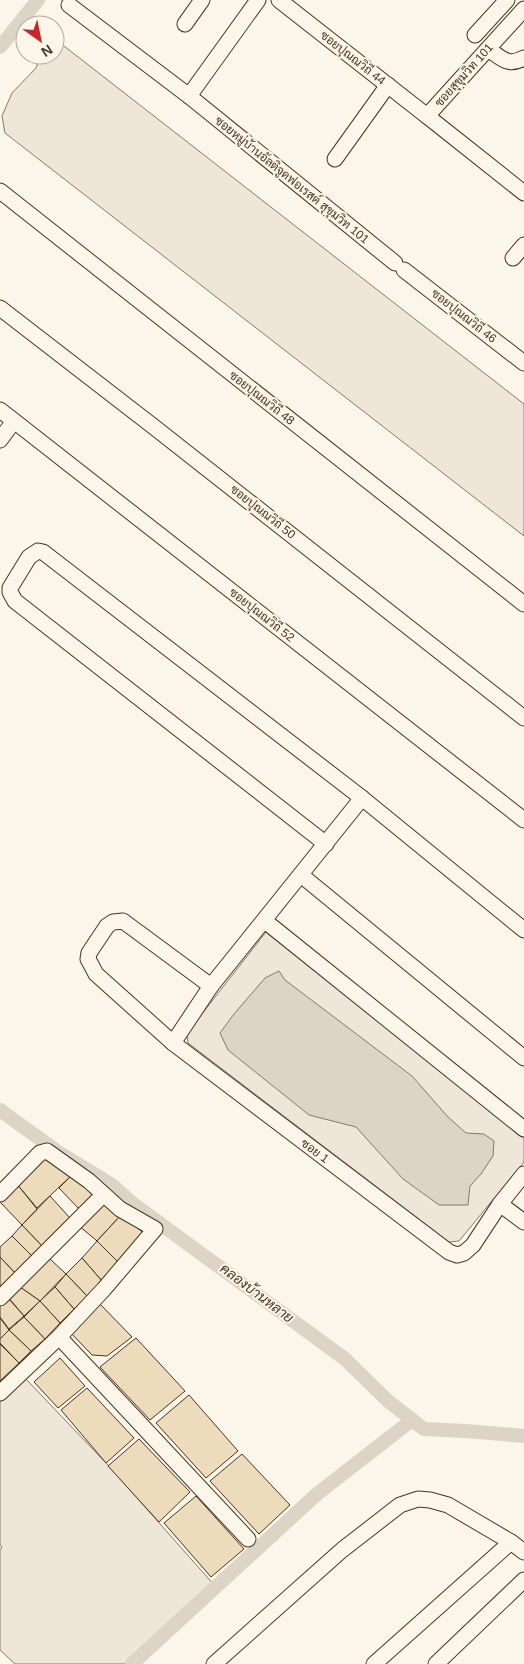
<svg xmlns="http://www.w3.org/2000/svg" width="524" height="1664" font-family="Arial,Sarabun,sans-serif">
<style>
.green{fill:#ede6d9;stroke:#887966}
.water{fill:#dcd4c6;stroke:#887966}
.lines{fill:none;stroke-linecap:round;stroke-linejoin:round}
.canal{stroke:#dcd4c6;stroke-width:14}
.building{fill:#ecdcbc;stroke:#4a3520}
.minor-casing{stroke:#4a3520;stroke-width:17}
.minor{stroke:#fbf6e9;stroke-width:15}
.labels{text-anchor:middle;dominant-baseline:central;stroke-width:4;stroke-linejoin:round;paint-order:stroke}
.street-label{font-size:12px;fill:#4a3520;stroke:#fbf6e9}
.water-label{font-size:14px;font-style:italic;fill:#4a3520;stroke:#fbf6e9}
</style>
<rect width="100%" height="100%" fill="#fbf6e9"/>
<g class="green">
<polygon points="55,39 524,404 524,536 5,133 2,116 12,93 36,68 40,55 55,55"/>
<polygon points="266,932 524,1138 524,1162 459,1241 449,1242 188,1043 187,1033"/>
<polygon points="25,1378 106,1463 215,1586 126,1664 15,1664 0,1650 0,1550 2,1547 0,1545 0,1402"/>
</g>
<polygon class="water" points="279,971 285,980 412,1076 448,1117 466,1133 484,1134 494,1141 493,1156 481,1174 470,1186 468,1205 439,1205 403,1179 356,1127 309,1115 228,1050 220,1033 234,1014 265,978"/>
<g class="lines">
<g class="canal">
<polyline points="0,47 38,0"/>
<polyline points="0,1110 58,1152 112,1185 132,1203 345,1359 388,1401 424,1429 465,1431 524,1436"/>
<polyline points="132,1664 317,1494 412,1420"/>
</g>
</g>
<g class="building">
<polygon points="45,1154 73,1174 37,1208 16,1183"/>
<polygon points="73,1174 96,1192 79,1209 59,1188"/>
<polygon points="16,1183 37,1209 22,1225 0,1202 0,1199"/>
<polygon points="99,1194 121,1215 97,1241 72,1220"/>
<polygon points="50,1196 70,1218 42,1246 22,1225"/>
<polygon points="121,1215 145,1234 119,1263 97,1241"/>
<polygon points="22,1225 42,1246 32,1256 12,1236"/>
<polygon points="12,1236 32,1256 15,1273 0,1257 0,1247"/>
<polygon points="97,1241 119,1263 102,1281 82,1258"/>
<polygon points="0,1257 15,1273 0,1288"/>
<polygon points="49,1258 66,1274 40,1301 20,1287"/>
<polygon points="82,1258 102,1281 87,1296 66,1274"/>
<polygon points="66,1274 87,1296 74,1309 55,1287"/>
<polygon points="20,1287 40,1301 24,1316 8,1297"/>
<polygon points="55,1287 74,1309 60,1323 40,1301"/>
<polygon points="8,1298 24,1316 9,1329 0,1317 0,1304"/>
<polygon points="40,1301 60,1323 45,1339 24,1317"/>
<polygon points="99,1303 132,1337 107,1356 92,1355 69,1331"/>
<polygon points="24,1317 45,1339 31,1351 9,1330"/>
<polygon points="0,1318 9,1330 0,1339"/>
<polygon points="9,1330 31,1351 19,1363 0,1343 0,1339"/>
<polygon points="136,1338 185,1391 150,1420 100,1367"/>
<polygon points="0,1344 19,1363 0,1381"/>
<polygon points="60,1358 85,1386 58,1408 34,1382"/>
<polygon points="87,1388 134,1438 106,1463 61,1410"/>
<polygon points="189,1395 238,1451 206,1478 156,1423"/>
<polygon points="139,1439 190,1492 159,1522 108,1466"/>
<polygon points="242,1454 290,1505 259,1534 210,1481"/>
<polygon points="196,1496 244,1549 211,1577 164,1523"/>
</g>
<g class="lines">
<g class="minor-casing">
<g id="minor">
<polyline points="279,0 427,116"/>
<polyline points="69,5 189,96 395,263"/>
<polyline points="524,9 427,116 524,193"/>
<polyline points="185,24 202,0"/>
<polyline points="475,35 507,0"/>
<path d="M 488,49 C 502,58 507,67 524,58"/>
<polyline points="189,96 258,0"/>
<polyline points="335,159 388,85"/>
<polyline points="0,191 524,604"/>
<polyline points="513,258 524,245"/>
<polyline points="404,270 524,363"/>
<polyline points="0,308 154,427 524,718"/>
<polyline points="0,410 524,820"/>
<polyline points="0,440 14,421"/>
<polyline points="326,844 15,601 10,592 10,588 29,557 38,551 43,552 362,798 524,930"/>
<polyline points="301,875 524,1058"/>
<polyline points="265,921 524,1129"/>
<polyline points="211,986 123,921 113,922 107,926 89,953 88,959 96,974 173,1043 449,1252 457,1255 464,1253 473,1245 500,1204 524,1174"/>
<polyline points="173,1043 211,986 362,798"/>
<polyline points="0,1194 40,1153 47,1151 89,1181 120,1209 155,1229 104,1289 59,1337 0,1393"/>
<polyline points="500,1204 524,1222"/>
<polyline points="0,1298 103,1195"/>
<polyline points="59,1337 248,1539"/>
<polyline points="214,1664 342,1550 400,1505 418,1499 430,1500 448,1505 511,1542 524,1552"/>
<polyline points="374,1664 511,1542"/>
<polyline points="436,1664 524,1580"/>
</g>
</g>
<use href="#minor" class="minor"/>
</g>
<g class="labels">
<g class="street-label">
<text transform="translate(353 58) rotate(38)">ซอยปุณณวิถี 44</text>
<text transform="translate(464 75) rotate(-48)">ซอยสุขุมวิท 101</text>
<text transform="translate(292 180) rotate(39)">ซอยหมู่บ้านอัลติจูดฟอเรสต์ สุขุมวิท 101</text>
<text transform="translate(464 316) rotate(38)">ซอยปุณณวิถี 46</text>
<text transform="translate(262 398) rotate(38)">ซอยปุณณวิถี 48</text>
<text transform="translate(263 512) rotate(38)">ซอยปุณณวิถี 50</text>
<text transform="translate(262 615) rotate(38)">ซอยปุณณวิถี 52</text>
<text transform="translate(315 1151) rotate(37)">ซอย 1</text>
</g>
<g class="water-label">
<text transform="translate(257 1293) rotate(37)">คลองบ้านหลาย</text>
</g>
</g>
<g transform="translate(40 40) rotate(147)"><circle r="24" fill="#fbf6e9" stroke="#b4a999"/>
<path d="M0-4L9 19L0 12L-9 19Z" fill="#c62828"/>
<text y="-8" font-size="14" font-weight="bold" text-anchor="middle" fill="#4a3520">N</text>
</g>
</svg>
